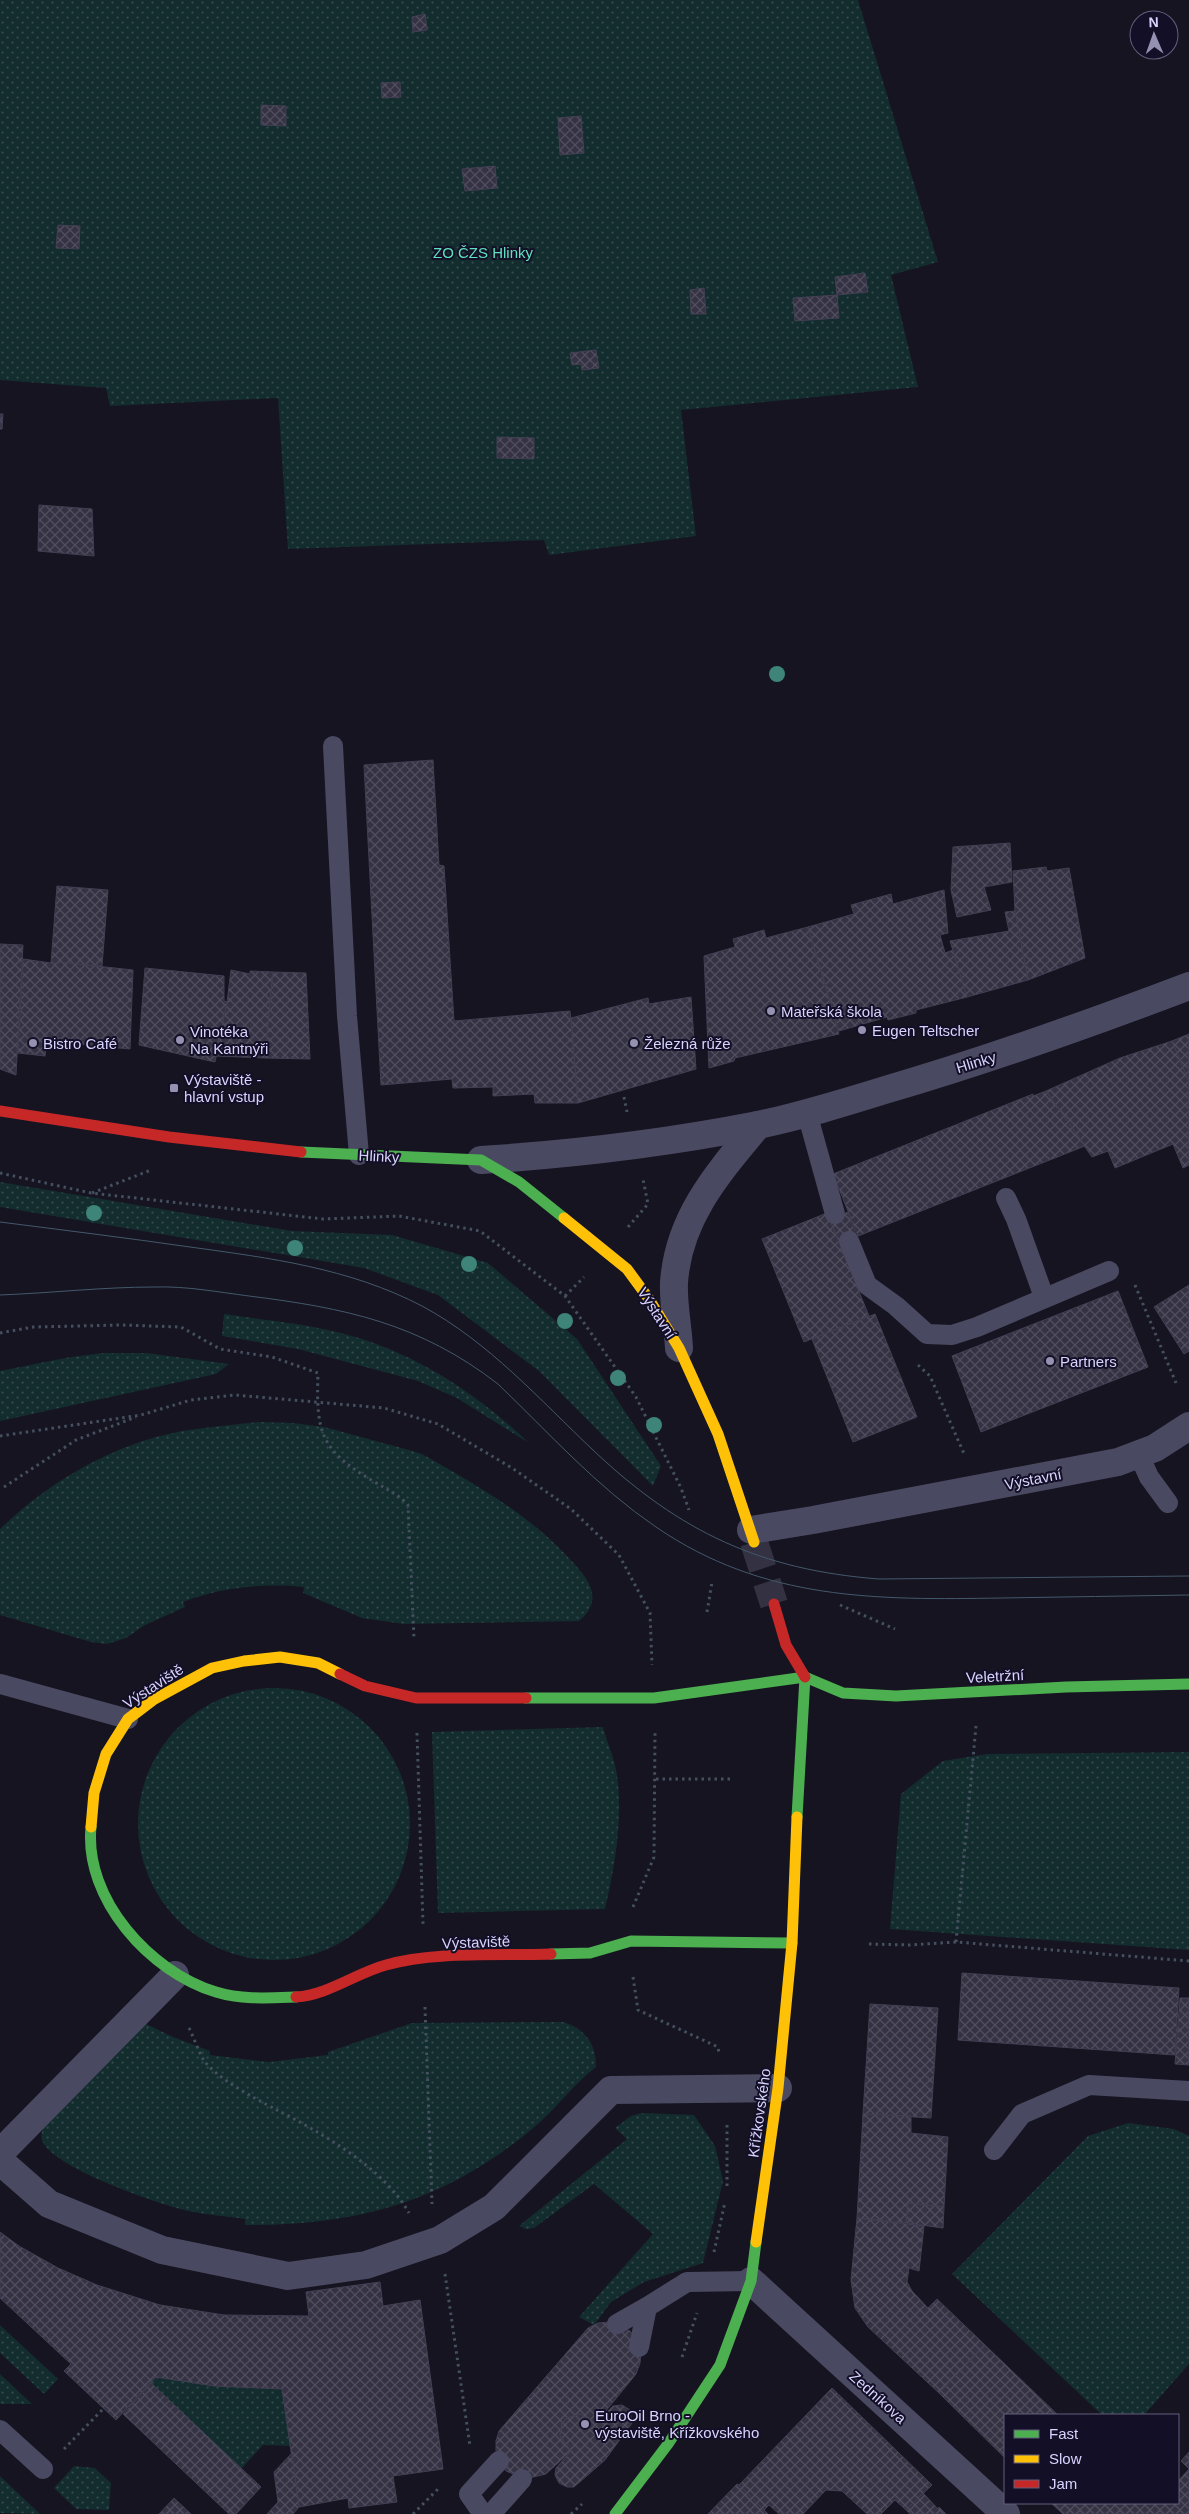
<svg xmlns="http://www.w3.org/2000/svg" width="1189" height="2514" font-family="Arial,sans-serif">
<style>
.green{fill:url(#green-dots)}
.building{fill:url(#building-cross-hatch);stroke:#433f54}
.lines{fill:none;stroke-linecap:round;stroke-linejoin:round}
.secondary-tunnel{stroke:#333142;stroke-width:28;stroke-dasharray:28 14;stroke-linecap:butt}
.path{stroke:#44505f;stroke-width:3;stroke-dasharray:2.5 4;stroke-linecap:butt}
.lane{stroke:#4a4962;stroke-width:20}
.street{stroke:#4a4962;stroke-width:28}
.fast{stroke:#4caf50;stroke-width:11}
.slow{stroke:#ffc107;stroke-width:11}
.jam{stroke:#c62828;stroke-width:11}
.tram{stroke:#43596b;stroke-width:1}
.tree{fill:#3e8478}
.poi-dot{fill:#9591b1;stroke:#130f26;stroke-width:2}
.labels{text-anchor:middle;dominant-baseline:central;stroke-width:4;stroke-linejoin:round;paint-order:stroke}
.park-label{font-size:15px;fill:#5fe0c0;stroke:#130f26}
.poi-label{font-size:15px;fill:#d9d4ff;stroke:#130f26;text-anchor:start}
.street-label{font-size:15px;fill:#d9d4ff;stroke:#130f26}
</style>
<defs>
<pattern id="green-dots" width="8" height="8" patternUnits="userSpaceOnUse" patternTransform="scale(1.25)"><rect width="8" height="8" fill="#132c2d"/><path d="M2 2h.1M6 6h.1" fill="none" stroke="#354a4c" stroke-width="1.8" stroke-linecap="round"/></pattern>
<pattern id="building-cross-hatch" width="8" height="8" patternUnits="userSpaceOnUse" patternTransform="scale(1.25)"><rect width="8" height="8" fill="#343243"/><path d="M0 0l8 8M0 8l8-8" fill="none" stroke="#514f5f"/></pattern>
</defs>
<rect width="100%" height="100%" fill="#161421"/>
<g class="green">
<polygon points="0,0 858,0 938,262 891,275 918,387 681,410 696,536 549,555 544,540 288,549 278,398 110,406 106,388 0,380"/>
<polygon points="0,1182 292,1231 392,1235 488,1263 577,1339 661,1466 653,1486 539,1371 438,1295 364,1268 0,1207"/>
<path d="M 224,1314 C 263,1320 302,1323 341,1333 C 413,1351 475,1392 529,1443 L 457,1398 L 418,1381 L 298,1349 L 222,1336 Z"/>
<polygon points="102,1353 146,1353 229,1364 216,1374 0,1421 0,1371 65,1358"/>
<path d="M 258,1422 L 293,1423 L 324,1427 L 409,1450 L 422,1454 C 474,1484 524,1511 565,1554 C 584,1574 608,1597 579,1621 L 404,1624 L 362,1618 L 303,1593 L 304,1587 C 263,1583 221,1587 183,1602 L 185,1607 L 145,1625 L 126,1638 L 107,1644 L 91,1642 L 0,1615 L 0,1529 C 50,1481 113,1444 182,1431 C 207,1427 233,1425 258,1422 Z"/>
<circle cx="274" cy="1824" r="136"/>
<path d="M 603,1727 C 607,1743 615,1759 617,1775 C 623,1819 615,1866 605,1909 L 438,1913 L 432,1732 Z"/>
<polygon points="1189,1752 1189,1950 890,1929 901,1794 943,1761 987,1754"/>
<path d="M 563,2022 C 585,2029 596,2043 596,2067 C 575,2083 559,2105 539,2123 C 450,2200 361,2226 245,2225 L 245,2219 C 226,2216 207,2215 188,2211 C 161,2205 50,2167 42,2140 C 40,2134 43,2128 46,2122 L 144,2023 L 173,2037 L 210,2051 L 210,2055 L 269,2062 L 328,2055 L 328,2052 L 412,2023 Z"/>
<polygon points="642,2113 694,2115 715,2146 723,2181 703,2263 644,2282 611,2302 594,2325 579,2317 653,2234 594,2184 534,2228 526,2229 519,2226 627,2139 615,2128 631,2116"/>
<polygon points="1128,2123 1174,2129 1189,2136 1189,2364 1144,2415 1102,2415 952,2274 1088,2136"/>
<polygon points="0,2325 58,2379 44,2394 0,2353"/>
<polygon points="0,2374 32,2404 0,2404"/>
<polygon points="156,2377 214,2386 282,2389 291,2446 263,2445 241,2469 144,2389"/>
<polygon points="74,2466 95,2468 111,2483 109,2510 76,2509 54,2488"/>
<polygon points="0,2476 40,2514 0,2513"/>
</g>
<g class="building">
<polygon points="425,14 427,30 413,32 412,17"/>
<polygon points="400,82 401,97 382,98 381,83"/>
<polygon points="261,105 286,106 286,126 261,125"/>
<polygon points="581,116 584,153 560,155 558,118"/>
<polygon points="495,166 497,188 465,191 462,169"/>
<polygon points="58,225 80,226 79,249 56,248"/>
<polygon points="865,273 868,292 837,295 835,277"/>
<polygon points="704,288 706,314 691,314 690,290"/>
<polygon points="837,295 839,318 795,321 793,298"/>
<polygon points="596,350 599,368 582,370 581,364 572,365 570,353"/>
<polygon points="0,414 3,414 2,429 0,429"/>
<polygon points="497,437 534,438 534,459 497,458"/>
<polygon points="39,505 92,509 94,556 38,551"/>
<polygon points="433,760 439,865 444,866 454,1021 570,1011 578,1103 535,1103 534,1094 493,1096 493,1087 453,1088 452,1079 381,1085 364,765"/>
<polygon points="1010,843 1012,882 984,887 991,910 957,917 951,890 953,847"/>
<polygon points="1046,867 1047,871 1069,868 1085,958 1028,980 1015,911 1013,871"/>
<polygon points="57,886 108,890 102,966 51,963"/>
<polygon points="944,890 948,933 940,935 945,953 953,950 967,997 916,1010 916,1013 888,1020 887,1017 839,1031 808,927 854,914 851,905 891,894 893,904"/>
<polygon points="1015,911 1028,980 967,997 950,941 1009,931 1005,912"/>
<polygon points="808,927 839,1034 735,1058 734,1061 709,1068 704,956 735,947 733,939 764,930 766,938"/>
<polygon points="0,944 23,945 16,1075 0,1069"/>
<polygon points="23,959 58,964 59,962 133,970 130,1049 47,1041 45,1056 18,1053"/>
<polygon points="145,968 224,976 224,1001 227,1002 215,1062 139,1045"/>
<polygon points="231,970 250,974 250,971 273,972 265,1058 216,1056 227,1002"/>
<polygon points="273,972 306,973 310,1059 265,1058"/>
<polygon points="691,997 696,1069 578,1103 571,1018 648,998 649,1004"/>
<polygon points="1189,1034 1189,1082 1172,1041"/>
<polygon points="1172,1041 1189,1082 1189,1165 1183,1168 1173,1144 1115,1168 1108,1151 1092,1157 1046,1091 1120,1058"/>
<polygon points="1046,1091 1085,1146 858,1236 833,1174 1033,1094 1033,1096"/>
<polygon points="848,1212 856,1235 839,1242 830,1220"/>
<polygon points="827,1213 869,1316 804,1342 762,1239"/>
<polygon points="1189,1285 1189,1351 1184,1354 1154,1307"/>
<polygon points="1118,1291 1148,1367 981,1432 952,1356"/>
<polygon points="875,1314 917,1417 853,1442 812,1339"/>
<polygon points="962,1973 1179,1988 1175,2055 958,2040"/>
<polygon points="1180,1998 1189,1998 1189,2065 1175,2064"/>
<polygon points="870,2004 938,2008 931,2118 863,2114"/>
<polygon points="863,2114 911,2116 911,2133 948,2137 944,2207 908,2203 906,2223 857,2218"/>
<polygon points="908,2203 944,2207 943,2228 906,2223"/>
<polygon points="857,2218 924,2226 919,2271 909,2268 907,2282 912,2291 928,2308 937,2299 985,2345 939,2393 868,2327 855,2308 851,2280"/>
<polygon points="0,2232 19,2246 58,2268 97,2285 160,2305 224,2315 309,2316 306,2292 380,2282 383,2306 420,2300 443,2469 393,2476 397,2502 349,2508 348,2498 299,2507 282,2389 214,2386 156,2377 116,2420 64,2371 71,2364 0,2298"/>
<polygon points="610,2322 630,2331 637,2340 641,2351 640,2363 636,2374 596,2423 580,2414 567,2418 562,2423 560,2436 571,2451 546,2474 525,2479 506,2471 496,2452 496,2441 499,2431 588,2328 598,2323"/>
<polygon points="985,2345 1058,2415 1005,2415 1005,2458 939,2393"/>
<polygon points="151,2383 261,2487 236,2514 229,2514 123,2414"/>
<polygon points="832,2388 932,2485 906,2510 895,2500 881,2514 867,2514 842,2491 826,2490 803,2514 779,2514 769,2505 764,2510 739,2485"/>
<polygon points="622,2405 630,2410 632,2423 605,2460 574,2487 567,2487 559,2483 555,2475 556,2468 571,2451 560,2436 562,2423 567,2418 580,2414 596,2423 613,2406"/>
<polygon points="1189,2452 1189,2514 1063,2514 1051,2503 1178,2503 1178,2481 1189,2469 1181,2461"/>
<polygon points="292,2453 299,2507 293,2514 267,2514 278,2502 274,2472"/>
<polygon points="737,2484 739,2485 768,2514 708,2514"/>
<polygon points="923,2493 938,2509 939,2507 946,2514 910,2514 906,2510"/>
<polygon points="174,2498 191,2514 159,2514"/>
</g>
<g class="lines">
<polyline class="secondary-tunnel" points="754,1542 774,1604"/>
<g class="path">
<polyline points="624,1097 627,1112"/>
<polyline points="0,1173 91,1193 323,1219 399,1216 480,1231 565,1296 636,1397 681,1488 689,1510"/>
<polyline points="92,1193 151,1170"/>
<polyline points="628,1227 648,1204 643,1179"/>
<polyline points="1135,1285 1176,1383"/>
<polyline points="565,1296 584,1277"/>
<path d="M 0,1333 L 33,1327 L 121,1325 L 181,1327 L 220,1349 L 272,1357 L 318,1373 C 316,1432 320,1450 373,1481 C 386,1489 398,1494 408,1505 L 414,1639"/>
<polyline points="918,1365 930,1376 965,1456"/>
<polyline points="0,1436 141,1415 191,1400 235,1395 384,1408 438,1424 512,1468 571,1509 619,1555 650,1613 652,1665"/>
<polyline points="4,1487 76,1440 136,1417"/>
<polyline points="840,1605 895,1629"/>
<polyline points="707,1612 712,1582"/>
<polyline points="417,1733 423,1924"/>
<polyline points="656,1779 733,1779"/>
<polyline points="633,1907 654,1857 655,1733"/>
<polyline points="956,1942 976,1726"/>
<polyline points="869,1944 910,1945 956,1942 1189,1961"/>
<polyline points="633,1977 638,2010 718,2047 719,2054"/>
<polyline points="425,2007 432,2204"/>
<path d="M 189,2028 C 194,2038 198,2050 203,2059 C 214,2077 256,2099 275,2109 C 320,2132 384,2168 409,2213"/>
<polyline points="727,2186 727,2122"/>
<polyline points="714,2252 725,2202"/>
<polyline points="445,2274 470,2446"/>
<polyline points="682,2357 697,2313"/>
<polyline points="64,2449 104,2408"/>
<polyline points="413,2514 439,2488"/>
<polyline points="571,2514 582,2504"/>
</g>
<g class="lane">
<polyline points="333,746 347,1016 359,1155"/>
<polyline points="807,1113 835,1214"/>
<polyline points="1006,1198 1016,1219 1044,1297"/>
<polyline points="849,1241 867,1285 896,1306 927,1334 952,1335 977,1327 1109,1271"/>
<polyline points="1139,1455 1149,1477 1168,1503"/>
<polyline points="0,1684 128,1719"/>
<polyline points="994,2150 1022,2114 1089,2085 1189,2091"/>
<polyline points="617,2324 647,2307"/>
<polyline points="639,2347 647,2307 687,2282 751,2281"/>
<polyline points="0,2430 43,2469"/>
<polyline points="483,2514 469,2494 499,2461"/>
<polyline points="491,2514 522,2479"/>
</g>
<g class="street">
<path d="M 481,1160 C 574,1154 666,1143 758,1125 C 801,1116 843,1103 885,1090 C 988,1060 1089,1024 1189,986"/>
<path d="M 679,1348 C 678,1327 673,1304 674,1283 C 678,1218 718,1173 758,1125"/>
<polyline points="751,1530 813,1520 1118,1462 1155,1448 1189,1426"/>
<polyline points="0,2153 175,1975"/>
<polyline points="0,2161 49,2204 162,2250 288,2276 366,2265 440,2240 494,2207 611,2090 778,2088"/>
<polyline points="751,2281 1006,2514"/>
</g>
<g class="fast">
<polyline points="301,1152 481,1160 519,1182 564,1218"/>
<polyline points="805,1677 843,1693 896,1696 1066,1687 1189,1684"/>
<polyline points="526,1698 654,1698 805,1677"/>
<polyline points="797,1817 805,1677"/>
<path d="M 91,1827 C 84,1899 150,1972 216,1992 C 242,2000 269,1998 296,1997"/>
<polyline points="551,1954 590,1953 631,1941 792,1943"/>
<polyline points="615,2514 668,2444 720,2365 751,2281 756,2242"/>
</g>
<g class="slow">
<polyline points="564,1218 627,1269 649,1299 679,1348 718,1434 754,1542"/>
<polyline points="91,1827 94,1793 106,1754 128,1719 153,1700 212,1668 244,1661 280,1657 318,1663 340,1674"/>
<polyline points="756,2242 778,2088 792,1943 797,1817"/>
</g>
<g class="jam">
<polyline points="0,1111 169,1137 301,1152"/>
<polyline points="774,1604 786,1645 805,1677"/>
<polyline points="340,1674 365,1686 416,1698 526,1698"/>
<path d="M 296,1997 C 328,1995 356,1973 386,1965 C 435,1951 500,1956 551,1954"/>
</g>
<g class="tram">
<path d="M 0,1222 C 63,1230 127,1238 190,1247 C 270,1258 349,1268 422,1306 C 489,1342 540,1400 594,1451 C 680,1532 761,1570 879,1579 L 1189,1576"/>
<path d="M 0,1295 C 52,1293 103,1287 155,1287 C 186,1286 218,1292 249,1296 C 345,1308 419,1323 498,1384 C 549,1433 597,1487 656,1527 C 764,1601 877,1600 1002,1598 C 1064,1597 1127,1596 1189,1595"/>
</g>
</g>
<g class="tree">
<circle cx="777" cy="674" r="8"/>
<circle cx="94" cy="1213" r="8"/>
<circle cx="295" cy="1248" r="8"/>
<circle cx="469" cy="1264" r="8"/>
<circle cx="565" cy="1321" r="8"/>
<circle cx="618" cy="1378" r="8"/>
<circle cx="654" cy="1425" r="8"/>
</g>
<g class="poi-dot">
<circle cx="771" cy="1011" r="5"/>
<circle cx="862" cy="1030" r="5"/>
<circle cx="180" cy="1040" r="5"/>
<circle cx="33" cy="1043" r="5"/>
<circle cx="634" cy="1043" r="5"/>
<rect x="169" y="1083" width="10" height="10" rx="2.5"/>
<circle cx="1050" cy="1361" r="5"/>
<circle cx="585" cy="2424" r="5"/>
</g>
<g class="labels">
<g class="park-label">
<text x="483" y="252">ZO ČZS Hlinky</text>
</g>
<g class="poi-label">
<text x="781" y="1011">Mateřská škola</text>
<text x="872" y="1030">Eugen Teltscher</text>
<text x="190" y="1031">Vinotéka<tspan x="190" dy="17">Na Kantnýři</tspan></text>
<text x="43" y="1043">Bistro Café</text>
<text x="644" y="1043">Železná růže</text>
<text x="184" y="1079">Výstaviště -<tspan x="184" dy="17">hlavní vstup</tspan></text>
<text x="1060" y="1361">Partners</text>
<text x="595" y="2415">EuroOil Brno -<tspan x="595" dy="17">výstaviště, Křížkovského</tspan></text>
</g>
<g class="street-label">
<text transform="translate(976 1062) rotate(-17)">Hlinky</text>
<text transform="translate(379 1156) rotate(3)">Hlinky</text>
<text transform="translate(657 1313) rotate(57)">Výstavní</text>
<text transform="translate(1033 1479) rotate(-11)">Výstavní</text>
<text transform="translate(995 1676) rotate(-3)">Veletržní</text>
<text transform="translate(153 1686) rotate(-33)">Výstaviště</text>
<text transform="translate(476 1942) rotate(-2)">Výstaviště</text>
<text transform="translate(759 2113) rotate(-82)">Křížkovského</text>
<text transform="translate(878 2397) rotate(42)">Zedníkova</text>
</g>
</g>
<rect x="1004" y="2414" width="175" height="90" fill="#130f26" stroke="#625e7d"/>
<rect x="1014" y="2430" width="25" height="8" fill="#4caf50" stroke="#625e7d"/>
<text x="1049" y="2439" font-size="15" fill="#d9d4ff">Fast</text>
<rect x="1014" y="2455" width="25" height="8" fill="#ffc107" stroke="#625e7d"/>
<text x="1049" y="2464" font-size="15" fill="#d9d4ff">Slow</text>
<rect x="1014" y="2480" width="25" height="8" fill="#c62828" stroke="#625e7d"/>
<text x="1049" y="2489" font-size="15" fill="#d9d4ff">Jam</text>
<g transform="translate(1154 35) rotate(358)"><circle r="24" fill="#130f26" stroke="#625e7d"/>
<path d="M0-4L9 19L0 12L-9 19Z" fill="#9591b1"/>
<text y="-8" font-size="14" font-weight="bold" text-anchor="middle" fill="#d9d4ff">N</text>
</g>
</svg>
